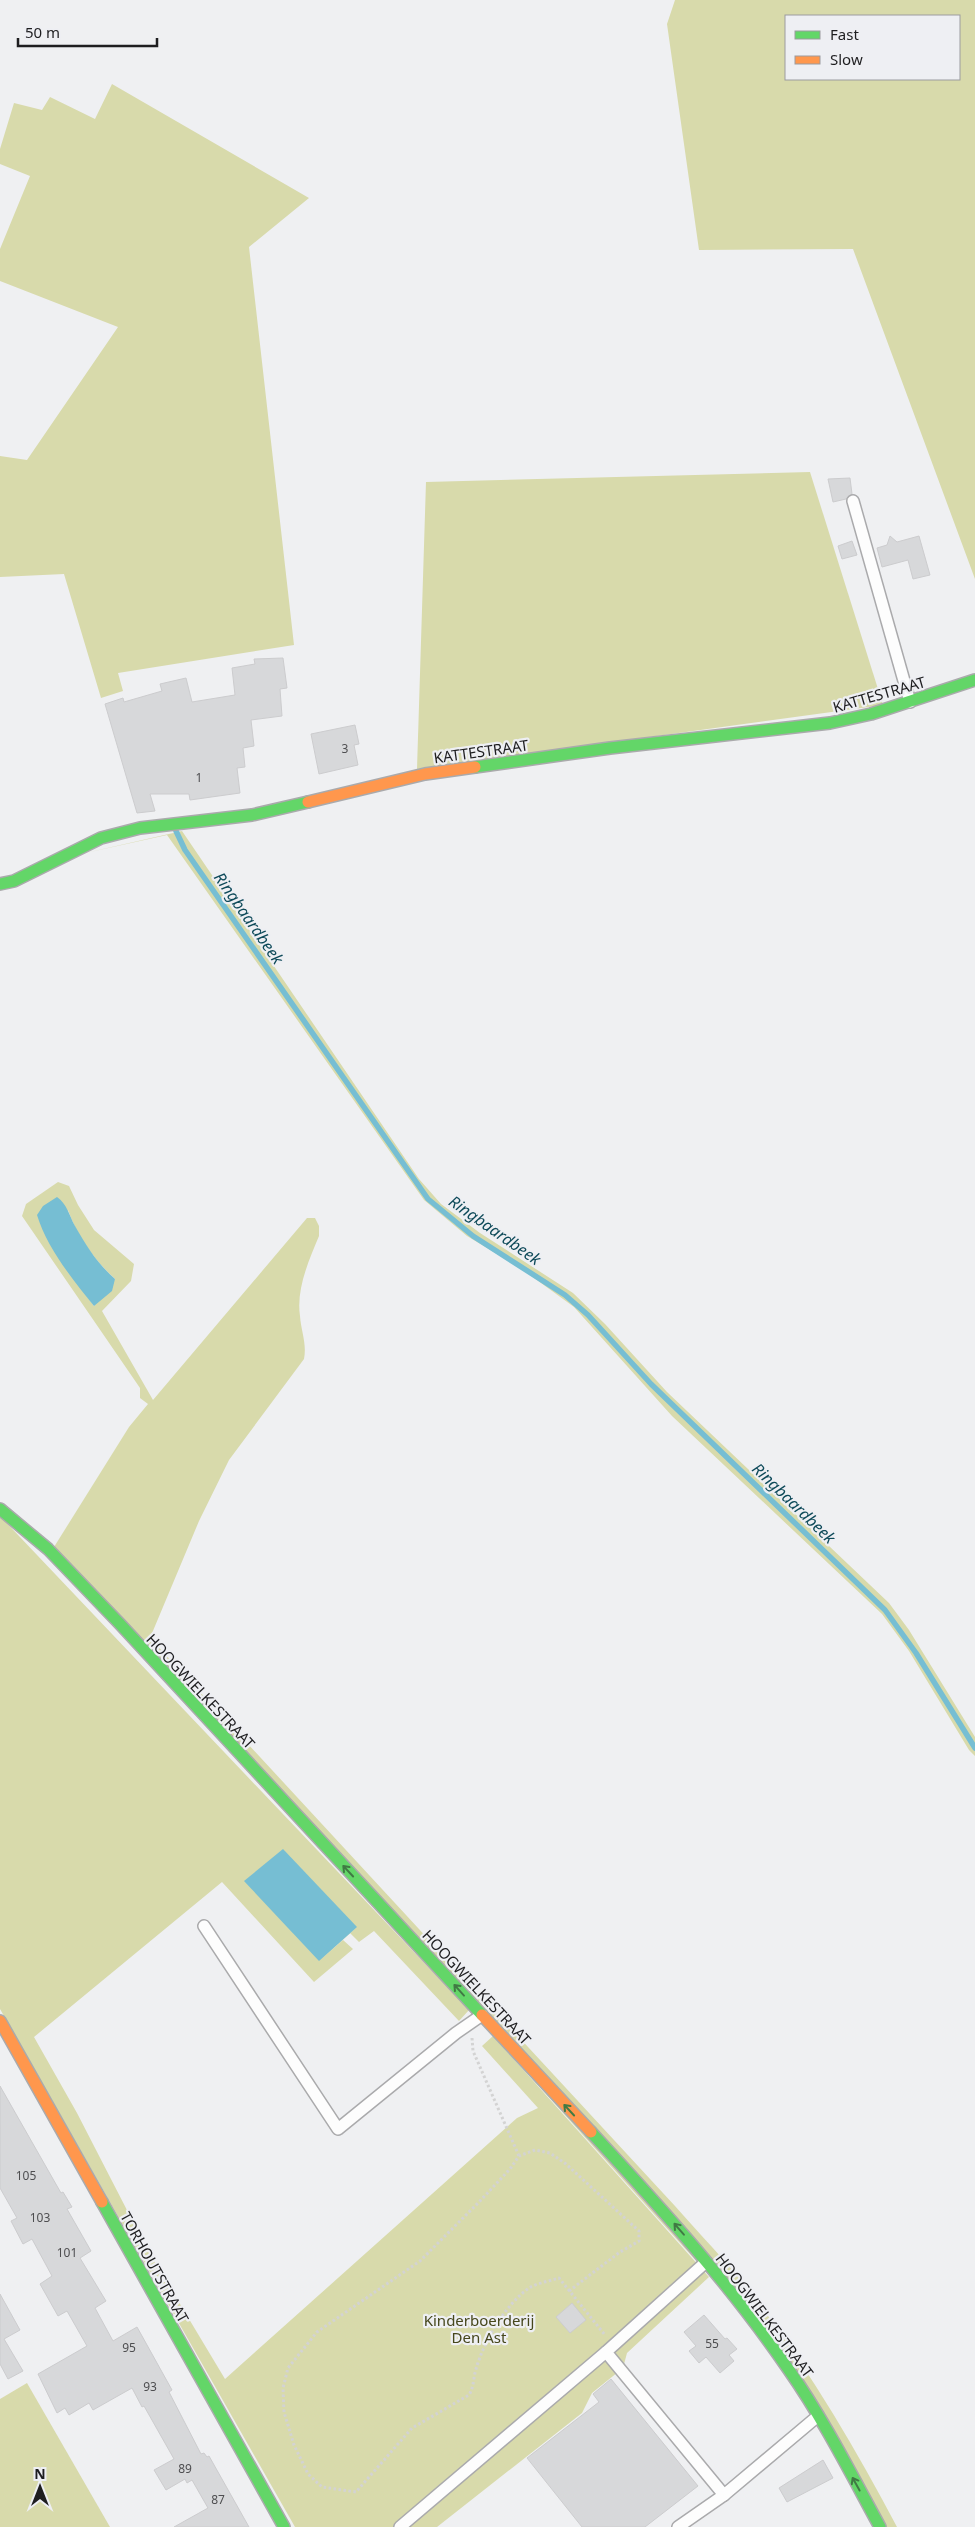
<svg xmlns="http://www.w3.org/2000/svg" width="975" height="2527" font-family="'Noto Sans',sans-serif">
<style>
.green{fill:#d8daab;fill-rule:evenodd}
.water{fill:#76bed3}
.lines{fill:none;stroke-linecap:round;stroke-linejoin:round}
.stream{stroke:#76bed3;stroke-width:5.5}
.building{fill:#d7d8da;stroke:#ccccce}
.lane-casing{stroke:#aaaaac;stroke-width:14}
.fast-casing{stroke:#aaaaac;stroke-width:14}
.slow-casing{stroke:#aaaaac;stroke-width:14}
.path{stroke:#d3d3d3;stroke-width:3;stroke-dasharray:2.5 2.5;stroke-linecap:butt}
.lane{stroke:#fdfdfd;stroke-width:11}
.fast{stroke:#63d668;stroke-width:11}
.slow{stroke:#ff974d;stroke-width:11}
.oneway{stroke:#407a44}
.labels{text-anchor:middle;dominant-baseline:central;stroke-width:4.5;stroke-linejoin:round;paint-order:stroke}
.number-label{font-size:12px;fill:#4e4e50}
.street-label{font-size:15px;fill:#1e1e20;stroke:#eeeff3}
.park-label{font-size:15px;fill:#46471c;stroke:#eeeff3}
.water-label{font-size:16px;font-style:italic;fill:#0e4a59;stroke:#eeeff3}
</style>
<rect width="100%" height="100%" fill="#eff0f2"/>
<g class="green">
<path d="M 675,0 L 975,0 L 975,579 L 853,249 L 699,250 L 667,24 ZM 786,16 L 959,16 L 959,79 L 786,79 Z"/>
<polygon points="112,84 309,198 249,247 294,645 118,673 123,691 101,698 64,574 0,577 0,456 27,460 118,327 0,281 0,249 30,176 0,164 0,149 14,103 42,110 50,97 95,119"/>
<polygon points="810,472 883,705 417,769 426,482"/>
<polygon points="182,831 419,1179 441,1204 480,1233 573,1293 605,1324 667,1392 889,1603 909,1630 975,1737 975,1756 969,1750 909,1651 882,1614 672,1416 574,1307 519,1267 467,1236 424,1200 167,835 81,854"/>
<path d="M 58,1182 L 69,1186 L 78,1205 L 94,1230 L 134,1264 L 131,1281 L 102,1311 L 153,1400 L 307,1218 L 315,1218 L 319,1226 L 319,1236 C 309,1260 296,1289 300,1316 C 301,1331 307,1344 304,1359 L 229,1460 L 199,1521 L 150,1638 L 675,2206 C 702,2237 731,2266 755,2298 C 809,2370 855,2447 897,2527 L 886,2527 L 797,2373 L 54,1547 L 129,1427 L 148,1404 L 140,1398 L 140,1388 L 22,1216 L 26,1204 ZM 68,1210 C 77,1236 95,1261 115,1279 L 94,1306 L 75,1280 Z"/>
<polygon points="0,1516 469,2010 459,2021 374,1931 359,1942 350,1933 357,1927 319,1961 343,1940 353,1949 314,1982 222,1882 34,2037 77,2113 147,2249 225,2379 517,2118 538,2108 482,2046 493,2036 709,2277 627,2353 623,2368 592,2393 582,2413 437,2527 295,2527 0,2009"/>
<polygon points="27,2383 110,2527 0,2527 0,2399"/>
</g>
<g class="water">
<path d="M 57,1197 C 67,1204 69,1215 75,1226 C 87,1247 97,1263 115,1279 L 112,1291 L 94,1306 C 73,1280 47,1248 37,1215 L 43,1206 Z"/>
<polygon points="283,1849 357,1927 319,1961 244,1881"/>
</g>
<g class="lines">
<polyline class="stream" points="176,831 185,850 428,1199 473,1236 565,1295 588,1315 651,1384 885,1610 916,1653 975,1748"/>
</g>
<g class="building">
<polygon points="850,478 852,494 846,499 833,502 828,479"/>
<polygon points="890,536 897,542 919,536 930,575 913,579 908,560 882,567 877,548 887,545"/>
<polygon points="852,541 857,555 842,559 838,546"/>
<polygon points="283,658 287,688 280,689 282,716 251,720 254,746 243,748 245,767 237,768 240,793 190,800 189,794 150,794 155,811 137,813 105,704 123,698 124,702 162,691 160,684 186,678 192,702 235,695 232,668 255,664 254,659"/>
<polygon points="355,725 359,744 354,745 358,765 319,774 311,734"/>
<polygon points="0,2086 61,2193 63,2192 72,2207 67,2209 91,2251 80,2258 106,2301 95,2308 113,2341 137,2327 172,2390 169,2392 201,2454 204,2453 207,2457 209,2456 249,2527 174,2527 208,2508 192,2480 187,2483 185,2479 166,2490 154,2470 174,2459 144,2406 142,2407 132,2388 93,2410 89,2403 69,2415 65,2408 57,2413 38,2374 87,2346 67,2311 58,2316 40,2284 52,2276 32,2239 23,2244 11,2221 17,2218 0,2188"/>
<polygon points="0,2294 20,2330 4,2339 23,2371 8,2379 0,2364"/>
<polygon points="572,2303 586,2320 570,2333 556,2317"/>
<polygon points="704,2315 725,2339 727,2338 737,2349 729,2355 734,2361 720,2373 706,2357 699,2363 689,2351 696,2346 684,2332"/>
<polygon points="611,2379 698,2486 645,2527 582,2527 527,2458 599,2402 593,2394"/>
<polygon points="823,2460 833,2478 787,2502 779,2488"/>
</g>
<g class="lines">
<g class="lane-casing">
<g id="lane">
<polyline points="853,501 910,702"/>
<polyline points="204,1926 338,2129 456,2033 482,2015"/>
<polyline points="706,2262 606,2352 724,2495 818,2416"/>
<polyline points="400,2527 606,2352"/>
<polyline points="678,2527 724,2495"/>
</g>
</g>
<g class="fast-casing">
<g id="fast">
<polyline points="475,767 610,748 830,723 871,714 975,680"/>
<polyline points="0,884 14,881 101,838 140,828 252,815 308,802"/>
<polyline points="0,1509 48,1549 120,1624 482,2015"/>
<path d="M 591,2132 C 661,2208 731,2285 789,2370 C 824,2420 851,2474 880,2527"/>
<polyline points="102,2202 284,2527"/>
</g>
</g>
<g class="slow-casing">
<g id="slow">
<polyline points="308,802 425,774 475,767"/>
<polyline points="482,2015 591,2132"/>
<polyline points="0,2021 102,2202"/>
</g>
</g>
<g class="path">
<polyline points="472,2038 473,2051 519,2156"/>
<path d="M 569,2291 L 620,2252 L 639,2241 L 639,2231 L 566,2164 L 550,2153 L 535,2150 L 519,2156 L 510,2169 L 479,2202 L 420,2261 L 317,2332 L 288,2368 L 283,2388 L 284,2412 L 294,2445 L 308,2474 L 322,2487 L 356,2492 L 412,2428 L 469,2395 C 474,2387 473,2379 476,2369 C 484,2341 505,2305 529,2288 C 537,2283 550,2281 559,2278 L 605,2335"/>
</g>
<use href="#lane" class="lane"/>
<use href="#fast" class="fast"/>
<use href="#slow" class="slow"/>
</g>
<defs><path id="oneway-shaft" d="M-6 0H5M1.5-3L5.5 0L1.5 3" fill="none" stroke-width="1.6" stroke-linecap="round" stroke-linejoin="round" transform="scale(1.25)"/></defs>
<g class="oneway">
<use href="#oneway-shaft" transform="translate(348 1871) rotate(-133)"/>
<use href="#oneway-shaft" transform="translate(459 1990) rotate(-132)"/>
<use href="#oneway-shaft" transform="translate(569 2110) rotate(-133)"/>
<use href="#oneway-shaft" transform="translate(679 2229) rotate(-131)"/>
<use href="#oneway-shaft" transform="translate(856 2484) rotate(-119)"/>
</g>
<g class="labels">
<g class="number-label">
<text x="345" y="748">3</text>
<text x="199" y="777">1</text>
<text x="26" y="2175">105</text>
<text x="40" y="2217">103</text>
<text x="67" y="2252">101</text>
<text x="712" y="2343">55</text>
<text x="129" y="2347">95</text>
<text x="150" y="2386">93</text>
<text x="185" y="2468">89</text>
<text x="218" y="2499">87</text>
</g>
<g class="street-label">
<text transform="translate(879 694) rotate(-16)">KATTESTRAAT</text>
<text transform="translate(481 751) rotate(-8)">KATTESTRAAT</text>
<text transform="translate(201 1691) rotate(47)">HOOGWIELKESTRAAT</text>
<text transform="translate(477 1987) rotate(47)">HOOGWIELKESTRAAT</text>
<text transform="translate(155 2267) rotate(61)">TORHOUTSTRAAT</text>
<text transform="translate(765 2315) rotate(53)">HOOGWIELKESTRAAT</text>
</g>
<g class="park-label">
<text x="479" y="2320">Kinderboerderij<tspan x="479" dy="17">Den Ast</tspan></text>
</g>
<g class="water-label">
<text transform="translate(249 918) rotate(55)">Ringbaardbeek</text>
<text transform="translate(495 1230) rotate(35)">Ringbaardbeek</text>
<text transform="translate(794 1503) rotate(44)">Ringbaardbeek</text>
</g>
</g>
<rect x="785" y="15" width="175" height="65" fill="#eeeff3" stroke="#9b9b9f"/>
<rect x="795" y="31" width="25" height="8" fill="#63d668" stroke="#9b9b9f"/>
<text x="830" y="40" font-size="15" fill="#1e1e20">Fast</text>
<rect x="795" y="56" width="25" height="8" fill="#ff974d" stroke="#9b9b9f"/>
<text x="830" y="65" font-size="15" fill="#1e1e20">Slow</text>
<g transform="translate(40 2487)" stroke="#eeeff3" stroke-width="4" paint-order="stroke">
<path d="M0-4L9 19L0 12L-9 19Z" fill="#1e1e20"/>
<text y="-8" font-size="14" font-weight="bold" text-anchor="middle" fill="#1e1e20">N</text>
</g>
<path d="M18 38v8h139v-8" fill="none" stroke="#1e1e20" stroke-width="2.5"/>
<text x="25" y="38" font-size="15" fill="#1e1e20" stroke="#eeeff3" stroke-width="4" paint-order="stroke">50 m</text>
</svg>
